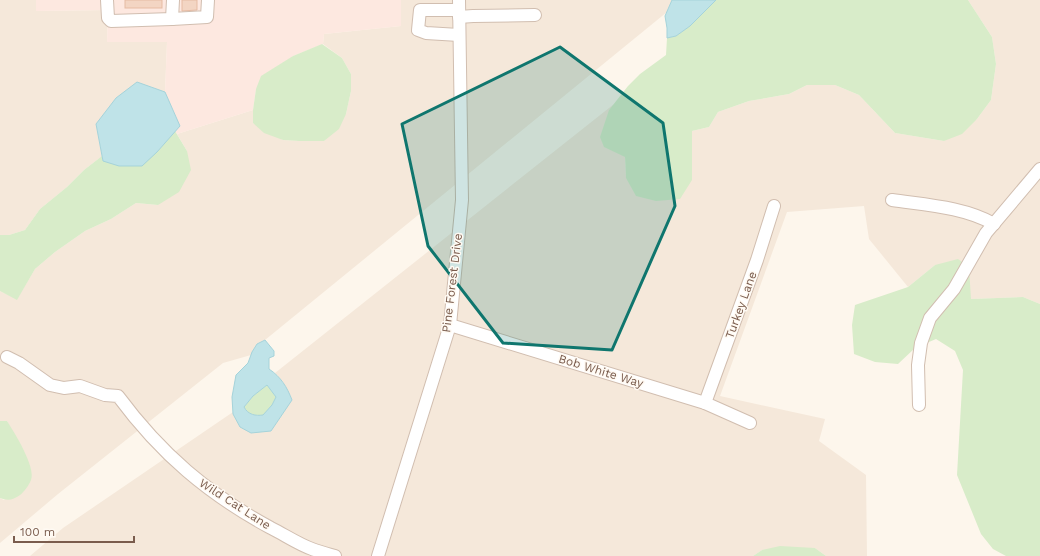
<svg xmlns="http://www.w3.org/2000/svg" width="1040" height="556" font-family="'Work Sans',sans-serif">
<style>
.residential{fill:#f5e8da}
.commercial{fill:#fde8e0}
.green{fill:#d8ecc9}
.water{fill:#bfe3e8;stroke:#a5d3da;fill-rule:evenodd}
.building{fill:#f3d5c3;stroke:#e6bba3}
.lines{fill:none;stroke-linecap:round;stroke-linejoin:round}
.minor-casing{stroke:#d1beb0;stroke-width:14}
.minor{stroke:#fff;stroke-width:12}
.marked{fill:#0f766e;fill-opacity:0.2;stroke:#0f766e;stroke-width:3;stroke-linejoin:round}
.labels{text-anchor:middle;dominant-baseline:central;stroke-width:3;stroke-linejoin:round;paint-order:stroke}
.street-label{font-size:12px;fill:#7a5c4d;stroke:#fffaf3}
</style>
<rect width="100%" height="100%" fill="#fdf6ec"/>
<g class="residential">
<polygon points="0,0 36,0 36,11 108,10 107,41 167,42 165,92 137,83 116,98 96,124 102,156 84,170 67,187 40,209 25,230 9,235 0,235"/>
<polygon points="401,0 672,0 667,12 265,340 257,344 251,355 223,363 58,494 0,543 0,498 4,500 31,470 7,421 0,421 0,291 17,299 35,269 55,252 85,231 111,219 136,203 158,205 187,151 177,134 253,110 253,123 283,140 299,141 324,141 346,114 351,91 351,74 342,58 323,44 324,34 401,26"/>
<polygon points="968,0 1040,0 1040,304 1023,297 971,299 935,265 908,287 869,239 864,206 787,212 720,396 825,419 819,441 866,475 867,556 826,556 815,548 762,550 753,556 30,556 63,528 233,412 233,414 271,431 292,400 283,382 275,373 614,104 609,110 625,157 626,178 692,180 692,131 709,127 718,112 749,101 789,94 807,85 835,85 859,95 895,133 944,141 977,119 991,100 996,64 992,37"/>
</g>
<polygon class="commercial" points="36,0 401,0 401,26 324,34 323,44 293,56 256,89 253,110 177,134 175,131 180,126 165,92 167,42 107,42 108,10 36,11"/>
<g class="green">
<polygon points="716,0 968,0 992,37 996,64 991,100 977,119 962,134 944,141 895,133 859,95 835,85 807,85 789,94 749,101 718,112 709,127 692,131 692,180 680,199 656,201 636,196 626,178 625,157 604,147 600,137 609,110 628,86 640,74 666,55 667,38 676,36 690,26"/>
<polygon points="322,44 342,58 351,74 351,91 346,114 339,129 324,141 299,141 283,140 264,133 253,123 253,110 256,89 261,76 293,56"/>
<polygon points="175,131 187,151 191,170 179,192 158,205 136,203 111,219 85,231 55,252 35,269 17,300 0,291 0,235 9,235 25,230 40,209 67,187 84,170 102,156 103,161 157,152"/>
<polygon points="958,259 969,267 971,299 1023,297 1040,304 1040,556 1006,556 993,549 981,534 957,475 963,370 955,351 936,339 915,348 898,364 875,362 854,354 852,325 855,305 908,287 935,265"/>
<path d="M 267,385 L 276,397 L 272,405 L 263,415 C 256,416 248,415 244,407 L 253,396 Z"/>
<path d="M 0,421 L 7,421 C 14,432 36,467 31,480 C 29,485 24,492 20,495 C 13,500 8,501 0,498 Z"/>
<polygon points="780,546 815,548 826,556 753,556 762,550"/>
</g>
<g class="water">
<polygon points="672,0 716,0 690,26 676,36 667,38 667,28 665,16"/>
<polygon points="137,82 165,92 180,126 157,152 142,166 119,166 103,161 96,124 116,98"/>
<path d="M 265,340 L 274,351 L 274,356 L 269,358 L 269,369 C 281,377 287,387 292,400 L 271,431 L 251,433 L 240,427 L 233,414 L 232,397 L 236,375 L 248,363 L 252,352 L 257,344 ZM 267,385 L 276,397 L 272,405 L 263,415 C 256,416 248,415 244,407 L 253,396 Z"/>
</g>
<g class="building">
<rect x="125" y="0" width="37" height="8"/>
<polygon points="182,0 197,0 197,10 182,11"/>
</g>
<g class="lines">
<g class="minor-casing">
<g id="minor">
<polyline points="107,0 108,18 111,21 172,19 173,0"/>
<polyline points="459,10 420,10 418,30 426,33 459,35"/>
<polyline points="459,17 473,16 535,15"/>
<polyline points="172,19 207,17 208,0"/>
<path d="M 892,200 C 926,205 964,207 994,224"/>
<polyline points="450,325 705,403 750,423"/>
<path d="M 7,357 L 19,363 L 50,385 L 64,388 L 80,386 L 105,395 L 118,396 C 161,454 208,494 271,528 C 285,535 298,544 312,549 C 320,552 328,554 335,556"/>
<polyline points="705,403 757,260 774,206"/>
<polyline points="919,405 918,365 921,343 930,318 954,289 986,233 1040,169"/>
<polyline points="378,556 450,325 462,200 459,0"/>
</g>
</g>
<use href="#minor" class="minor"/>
</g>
<path class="marked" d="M 560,47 L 663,123 L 675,206 L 612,350 L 503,343 L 428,246 L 402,124 Z"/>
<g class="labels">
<g class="street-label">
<text transform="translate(452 283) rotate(-83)">Pine Forest Drive</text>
<text transform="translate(741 305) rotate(-70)">Turkey Lane</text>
<text transform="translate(601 371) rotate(17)">Bob White Way</text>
<text transform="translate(235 504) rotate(33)">Wild Cat Lane</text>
</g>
</g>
<path d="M14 536v6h120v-6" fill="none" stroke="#7a5c4d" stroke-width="2"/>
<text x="20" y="536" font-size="12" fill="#7a5c4d" stroke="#fffaf3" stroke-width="3" paint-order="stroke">100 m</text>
</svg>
